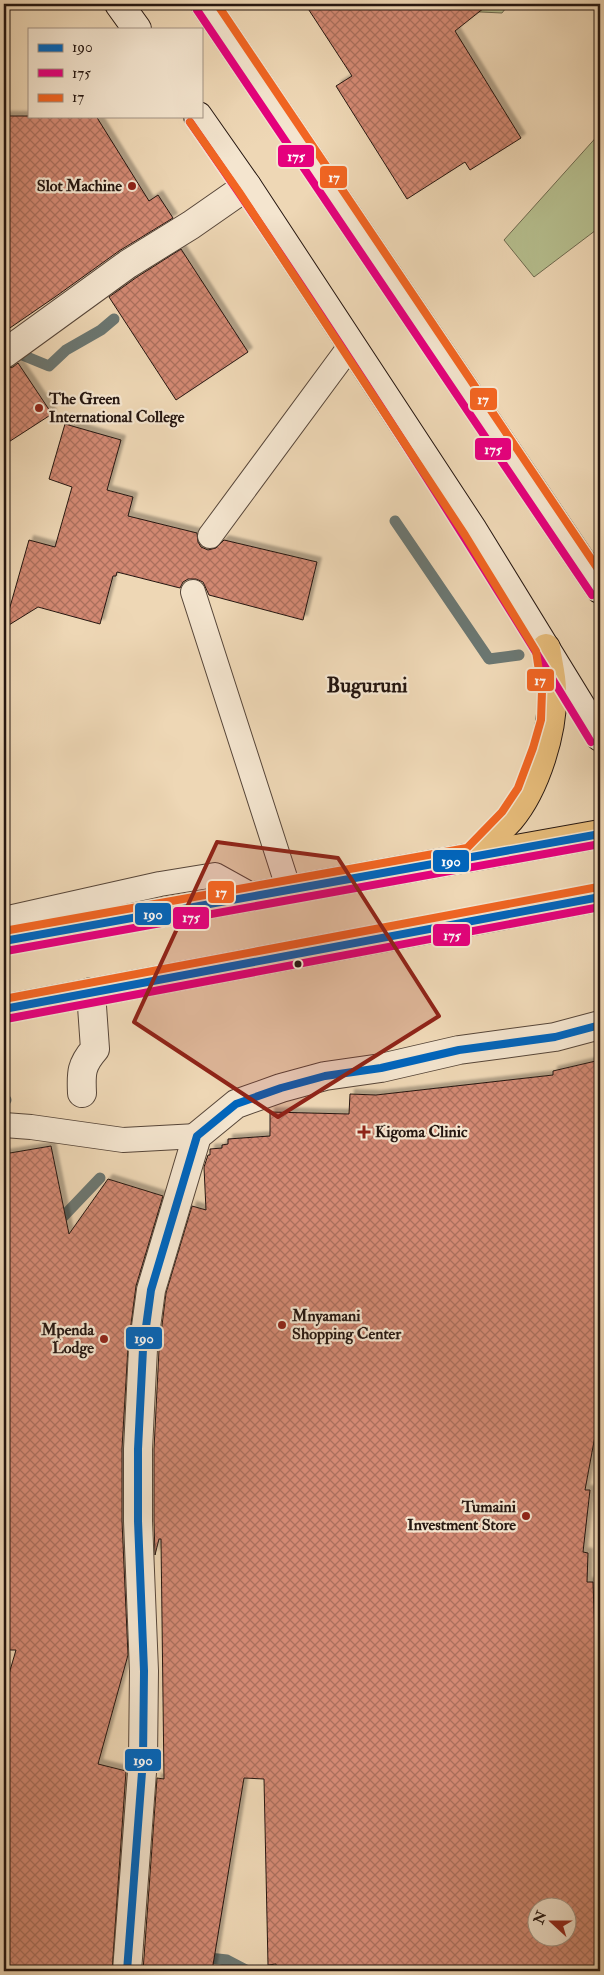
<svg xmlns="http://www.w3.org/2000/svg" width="604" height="1975" font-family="'IM FELL Double Pica',serif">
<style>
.green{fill:#b6bf8f;stroke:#6e6a50}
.forest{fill:url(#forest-firs);stroke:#6e6a50}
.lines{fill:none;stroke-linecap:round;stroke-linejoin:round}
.stream{stroke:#6b7772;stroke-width:11}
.building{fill:url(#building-cross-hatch);stroke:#251610;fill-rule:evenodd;filter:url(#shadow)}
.service-casing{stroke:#574639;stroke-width:26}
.minor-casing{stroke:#574639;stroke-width:30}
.tertiary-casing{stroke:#574639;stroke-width:30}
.secondary-casing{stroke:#251610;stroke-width:30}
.primary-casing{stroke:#251610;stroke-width:30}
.service{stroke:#f4e5cf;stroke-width:24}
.minor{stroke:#f4e5cf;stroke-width:28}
.tertiary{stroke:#f4e5cf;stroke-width:28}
.secondary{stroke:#f4e5cf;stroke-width:28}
.primary{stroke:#e7bc7a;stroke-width:28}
.bus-1-casing{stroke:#f4e5cf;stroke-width:11}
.bus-2-casing{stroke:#f4e5cf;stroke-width:11}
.bus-3-casing{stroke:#f4e5cf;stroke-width:11}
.bus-1{stroke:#0065bd;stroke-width:8}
.bus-2{stroke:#e5007d;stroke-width:8}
.bus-3{stroke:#f26522;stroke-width:8}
.marked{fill:#8f2418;fill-opacity:0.2;stroke:#8f2418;stroke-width:4;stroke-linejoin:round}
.poi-dot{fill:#8f2418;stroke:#f4e5cf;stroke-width:2}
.bus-dot{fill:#251610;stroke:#f4e5cf;stroke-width:2}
.labels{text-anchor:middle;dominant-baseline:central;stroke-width:4.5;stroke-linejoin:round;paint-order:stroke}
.poi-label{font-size:16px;font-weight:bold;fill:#251610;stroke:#f4e5cf;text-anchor:end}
.district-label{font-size:21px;font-weight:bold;fill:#251610;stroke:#f4e5cf}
.line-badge{stroke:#f4e5cf;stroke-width:2}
.badge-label{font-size:14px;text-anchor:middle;font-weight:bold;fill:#fff}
</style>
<defs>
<pattern id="forest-firs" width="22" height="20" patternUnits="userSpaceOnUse" patternTransform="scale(1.25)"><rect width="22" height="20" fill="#b6bf8f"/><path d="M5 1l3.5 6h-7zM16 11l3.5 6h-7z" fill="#9ca37a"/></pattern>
<pattern id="building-cross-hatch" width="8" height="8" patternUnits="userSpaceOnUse" patternTransform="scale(1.25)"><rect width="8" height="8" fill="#d38973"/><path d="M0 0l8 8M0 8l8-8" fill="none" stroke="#ab6f5d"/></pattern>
<filter id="shadow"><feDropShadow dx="4.5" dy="-4.5" stdDeviation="1" flood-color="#0004"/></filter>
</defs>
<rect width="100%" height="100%" fill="#eed7b5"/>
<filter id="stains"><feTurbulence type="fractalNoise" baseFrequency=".004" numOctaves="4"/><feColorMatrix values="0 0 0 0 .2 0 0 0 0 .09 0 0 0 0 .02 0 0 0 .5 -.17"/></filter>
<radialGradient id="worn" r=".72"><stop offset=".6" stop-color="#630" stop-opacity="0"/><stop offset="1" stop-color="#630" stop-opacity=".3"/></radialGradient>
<polygon class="green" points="600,133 600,227 534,277 504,240"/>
<polygon class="forest" points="417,4 509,4 502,13 418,9"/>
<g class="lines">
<g class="stream">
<polyline points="10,350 49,366 66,350 101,330 114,319"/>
<polyline points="395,521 489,659 519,655"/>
<polyline points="4,1100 6,1100"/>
<polyline points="53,1223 60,1220 100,1178"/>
<polyline points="200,1957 227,1960 248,1971"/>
</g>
</g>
<g class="building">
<polygon points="305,4 489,4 455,31 521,138 470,170 465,162 407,199 336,86 352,76"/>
<polygon points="4,116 96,116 149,201 158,195 173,218 119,251 55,297 4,332"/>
<polygon points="181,249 248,352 176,400 109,297 137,277"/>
<polygon points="18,363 52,414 4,445 4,369 13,367"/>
<polygon points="65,424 121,440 107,490 133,497 128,516 197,533 198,542 201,547 208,550 216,548 224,540 317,562 303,620 209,595 203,582 196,579 188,579 183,582 180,588 117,572 116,576 113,576 100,624 38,607 4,628 29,540 55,547 72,487 49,479"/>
<path d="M 600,1060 L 600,1409 L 585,1490 L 590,1490 L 583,1552 L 588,1553 L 587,1582 L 593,1582 L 596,1665 L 600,1664 L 600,1971 L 276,1971 L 276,1964 L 268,1965 L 264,1779 L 244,1778 L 212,1971 L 143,1971 L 157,1778 L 164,1779 L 161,1539 L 159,1539 L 155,1555 L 154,1521 L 154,1449 L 159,1350 L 166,1293 L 192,1206 L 206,1210 L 204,1167 L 208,1155 L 210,1155 L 210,1149 L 222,1148 L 222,1145 L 228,1144 L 228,1139 L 270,1136 L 270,1112 L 349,1114 L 350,1094 L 376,1095 L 553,1075 L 553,1071 ZM 536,1908 L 566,1908 L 566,1938 L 536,1938 Z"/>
<polygon points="51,1146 69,1234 108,1179 163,1196 136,1286 128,1347 122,1448 122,1521 128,1655 98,1764 126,1771 112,1971 4,1971 4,1768 10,1739 4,1737 4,1691 16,1650 4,1650 4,1154"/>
</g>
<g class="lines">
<g class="service-casing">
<g id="service">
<polyline points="210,536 351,345"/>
<polyline points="193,592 289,890"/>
<polyline points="4,919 160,884 215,875 253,896"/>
<polyline points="4,1125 31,1127 123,1140 197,1136"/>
</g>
</g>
<g class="minor-casing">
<g id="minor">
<polyline points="4,354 128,264 191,225 247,186"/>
<path d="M 82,1093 C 81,1073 81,1065 95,1049 L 91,992"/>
</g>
</g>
<g class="tertiary-casing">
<polyline id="tertiary" points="127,1971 143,1759 144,1671 138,1521 138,1449 143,1349 151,1290 197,1136 236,1104 281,1088 325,1076 381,1068 459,1050 555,1037 600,1025"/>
</g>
<g class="secondary-casing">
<g id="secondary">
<polyline points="119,4 137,29"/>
<polyline points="205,4 600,589"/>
<polyline points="198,116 247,186 473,530 600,737"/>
</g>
</g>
<g class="primary-casing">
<g id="primary">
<path d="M 472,857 C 484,845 498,832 510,819 C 536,788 554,730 552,690 C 552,676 548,662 546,648"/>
<polyline points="4,941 600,834"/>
<polyline points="4,1009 600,897"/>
</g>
</g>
<use href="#service" class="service"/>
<use href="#minor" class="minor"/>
<use href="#tertiary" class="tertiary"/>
<use href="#secondary" class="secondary"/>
<use href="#primary" class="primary"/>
<g class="bus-1-casing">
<g id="bus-1">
<polyline points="4,941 600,834"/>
<polyline points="4,1009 600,897"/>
<polyline points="127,1971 143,1759 144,1671 138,1521 138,1449 143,1349 151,1290 197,1136 236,1104 281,1088 325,1076 381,1068 459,1050 555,1037 600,1025"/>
</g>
</g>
<g class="bus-2-casing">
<g id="bus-2">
<polyline points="197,10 592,595"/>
<path d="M 190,122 C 331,324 463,532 591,742"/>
<polyline points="6,951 600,844"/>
<polyline points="6,1019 600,907"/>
</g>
</g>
<g class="bus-3-casing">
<g id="bus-3">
<polyline points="217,4 600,572"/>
<polyline points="4,931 467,848 502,812 518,788 533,748 541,720 542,691 536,651 465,535 239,192 190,122"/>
<polyline points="4,999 598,887"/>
</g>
</g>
<use href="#bus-1" class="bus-1"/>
<use href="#bus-2" class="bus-2"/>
<use href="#bus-3" class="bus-3"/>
</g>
<path class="marked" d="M 217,842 L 338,858 L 439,1016 L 278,1117 L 134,1022 Z"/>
<g class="poi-dot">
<circle cx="132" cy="186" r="5"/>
<circle cx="39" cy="408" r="5"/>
<path d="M361.5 1124.5h5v5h5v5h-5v5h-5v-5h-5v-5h5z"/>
<circle cx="282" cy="1325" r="5"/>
<circle cx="104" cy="1339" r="5"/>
<circle cx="526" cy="1516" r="5"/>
</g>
<circle class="bus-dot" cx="298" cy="964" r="4.5"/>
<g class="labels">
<g class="poi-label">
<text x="122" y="186">Slot Machine</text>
<text x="49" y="399" text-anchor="start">The Green<tspan x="49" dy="18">International College</tspan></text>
<text x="375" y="1132" text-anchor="start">Kigoma Clinic</text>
<text x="292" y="1316" text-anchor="start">Mnyamani<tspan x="292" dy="18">Shopping Center</tspan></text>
<text x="94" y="1330">Mpenda<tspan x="94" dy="18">Lodge</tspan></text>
<text x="516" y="1507">Tumaini<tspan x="516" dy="18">Investment Store</tspan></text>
</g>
<g class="district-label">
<text x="367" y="685">Buguruni</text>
</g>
</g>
<g class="line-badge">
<rect x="277" y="144" width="38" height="24" rx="5" fill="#e5007d"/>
<rect x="319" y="165" width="29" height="24" rx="5" fill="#f26522"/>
<rect x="469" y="387" width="29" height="24" rx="5" fill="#f26522"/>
<rect x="474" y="437" width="38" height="24" rx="5" fill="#e5007d"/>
<rect x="526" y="668" width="29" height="24" rx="5" fill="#f26522"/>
<rect x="432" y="849" width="38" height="24" rx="5" fill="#0065bd"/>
<rect x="207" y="880" width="28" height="24" rx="5" fill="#f26522"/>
<rect x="134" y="902" width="38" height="24" rx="5" fill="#0065bd"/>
<rect x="172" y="906" width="38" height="24" rx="5" fill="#e5007d"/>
<rect x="432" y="923" width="39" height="24" rx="5" fill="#e5007d"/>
<rect x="125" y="1326" width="38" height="24" rx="5" fill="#0065bd"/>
<rect x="124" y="1748" width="38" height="24" rx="5" fill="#0065bd"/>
</g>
<g class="badge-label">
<text x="296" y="161">175</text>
<text x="334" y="182">17</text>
<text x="483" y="404">17</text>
<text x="493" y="454">175</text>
<text x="540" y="685">17</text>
<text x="451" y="866">190</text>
<text x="221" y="897">17</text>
<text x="153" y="919">190</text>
<text x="191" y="922">175</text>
<text x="452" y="940">175</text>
<text x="144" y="1343">190</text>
<text x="143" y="1765">190</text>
</g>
<rect width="604" height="1975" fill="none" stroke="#eed7b5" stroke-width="20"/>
<rect x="5" y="5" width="594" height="1965" fill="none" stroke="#251610" stroke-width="2.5"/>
<rect x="10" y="10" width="584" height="1955" fill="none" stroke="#251610"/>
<rect x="28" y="28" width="175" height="90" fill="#f4e5cf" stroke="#a19283"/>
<rect x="38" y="44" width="25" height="8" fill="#0065bd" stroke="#a19283"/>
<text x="72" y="52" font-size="15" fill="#251610">190</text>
<rect x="38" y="69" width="25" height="8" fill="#e5007d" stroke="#a19283"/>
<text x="72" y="78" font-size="15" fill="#251610">175</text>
<rect x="38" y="94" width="25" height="8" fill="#f26522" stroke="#a19283"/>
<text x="72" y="102" font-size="15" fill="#251610">17</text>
<g transform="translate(552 1922) rotate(291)"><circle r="24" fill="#f4e5cf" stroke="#a19283"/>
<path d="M0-4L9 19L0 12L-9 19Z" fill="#8f2418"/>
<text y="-8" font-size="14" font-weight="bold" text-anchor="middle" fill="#251610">N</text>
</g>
<rect width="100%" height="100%" filter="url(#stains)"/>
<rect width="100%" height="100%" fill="url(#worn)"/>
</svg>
